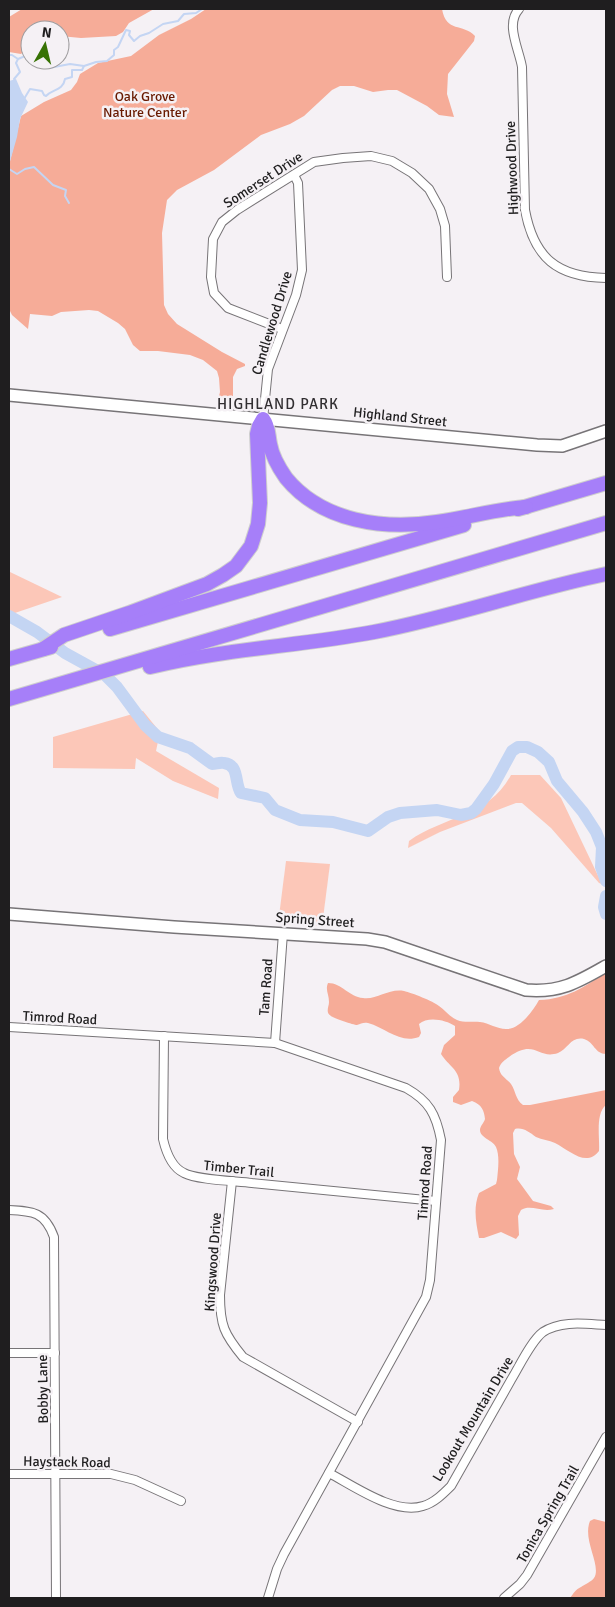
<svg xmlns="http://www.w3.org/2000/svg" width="615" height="1607" font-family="Signika,sans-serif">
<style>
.green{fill:#fcc7b8}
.forest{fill:#f6ac98}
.water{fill:#c4d5f3}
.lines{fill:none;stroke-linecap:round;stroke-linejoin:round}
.stream{stroke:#c4d5f3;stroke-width:2}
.river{stroke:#c4d5f3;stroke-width:12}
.street-casing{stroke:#777477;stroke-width:10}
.secondary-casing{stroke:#777477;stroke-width:14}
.highway-casing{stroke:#cecece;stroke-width:16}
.street{stroke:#fff;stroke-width:8}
.secondary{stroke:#fff;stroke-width:11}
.highway{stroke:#a67ff9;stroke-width:14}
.labels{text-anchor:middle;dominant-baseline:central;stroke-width:5;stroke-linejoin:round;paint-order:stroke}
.park-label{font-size:14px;fill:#691a02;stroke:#f5f1f5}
.street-label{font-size:14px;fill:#1f1e1f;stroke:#f5f1f5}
.neighbourhood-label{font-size:15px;letter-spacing:1px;fill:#312e31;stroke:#f5f1f5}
</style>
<rect width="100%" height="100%" fill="#f5f1f5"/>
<g class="green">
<polygon points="9,572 10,572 62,597 9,615"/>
<polygon points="143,711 160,732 156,751 219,788 218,799 173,781 136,758 135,769 53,768 53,737"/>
<path d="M 511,775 L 540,775 L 561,798 L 602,884 L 599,883 L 551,828 L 522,803 L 516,803 L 440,832 L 408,848 L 409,841 C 444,816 489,817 511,775 Z"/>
<polygon points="286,861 330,864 322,926 278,924"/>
</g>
<g class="forest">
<polygon points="22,9 154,9 129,23 123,32 116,36 81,38 60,36 60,30 30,30 30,46 21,54 9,52 9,17"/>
<path d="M 206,9 L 442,9 C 446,33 463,23 475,36 L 474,41 L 448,74 L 447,94 L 454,117 L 439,115 L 427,106 L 397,90 L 388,90 L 373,92 L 354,86 L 340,86 L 332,90 L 304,116 L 290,124 L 261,135 L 214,170 L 177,190 L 167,200 L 162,233 L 164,305 L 168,314 L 177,324 L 222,352 L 245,364 L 245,366 L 237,369 L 233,377 L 233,406 C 228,410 220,411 217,404 L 220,392 L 219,378 L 217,371 L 203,360 L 190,355 L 158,351 L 140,351 L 133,345 L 125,329 L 118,323 L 98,311 L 89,310 L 61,312 L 52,316 L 30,314 L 28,329 L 12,315 L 10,311 L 9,165 L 21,116 L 44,102 L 71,90 L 77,82 L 80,74 L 98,63 L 131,56 L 159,35 L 191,19 Z"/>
<path d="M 606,973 L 606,1054 C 595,1054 594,1042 584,1039 C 571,1036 568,1049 558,1053 C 538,1060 535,1038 509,1057 C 505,1060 501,1062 499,1068 C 500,1076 506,1078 511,1084 C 516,1091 515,1099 523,1105 L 530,1105 L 606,1090 L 606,1105 C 595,1114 600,1138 599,1151 C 586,1168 569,1150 555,1143 C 549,1140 542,1140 536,1137 C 529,1132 523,1127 515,1129 L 513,1133 L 514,1154 L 520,1167 L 517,1179 L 533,1201 L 551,1206 L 554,1209 C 542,1213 531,1204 521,1210 L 518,1216 L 519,1235 L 516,1239 L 501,1232 L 484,1238 L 479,1238 C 476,1223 473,1208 479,1193 L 496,1184 L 497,1180 C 498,1170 500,1156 496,1147 C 493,1140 480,1138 480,1130 C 480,1126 484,1123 485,1119 C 484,1110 482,1105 472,1101 L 461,1105 L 453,1102 L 453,1097 L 459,1090 C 462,1070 450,1068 441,1054 L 444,1045 L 455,1035 L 455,1026 C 446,1020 428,1016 419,1024 L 421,1033 L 419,1037 C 400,1044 386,1028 368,1023 C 363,1022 361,1024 357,1025 C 354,1025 333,1018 331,1016 C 325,1012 329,1007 329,1002 C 329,994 325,990 328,983 C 342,983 349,997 363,998 C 377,1000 389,988 404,991 C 412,993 433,1001 439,1006 C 445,1010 450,1017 457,1020 C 464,1023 473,1021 480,1022 C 489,1023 497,1029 506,1029 C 519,1030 533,1011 539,1000 C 568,999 583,987 606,973 Z"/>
<path d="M 594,1519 L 606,1522 L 606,1598 L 570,1598 C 573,1594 576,1589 581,1587 C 585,1584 591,1582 594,1578 C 602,1566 582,1540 590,1521 Z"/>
</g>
<polygon class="water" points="16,79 22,93 28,102 20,119 17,137 9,165 9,81"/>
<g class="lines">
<g class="stream">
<polyline points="9,55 12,55 18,59"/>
<polyline points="41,60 49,68 70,64 84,66 96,62 107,61 114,55 114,50 118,47 126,30 130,31 129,35 134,41 140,36 149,33 163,24 178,21 184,14 196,13 202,9"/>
<polyline points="14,79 20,72 16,63 18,59 30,54"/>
<path d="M 24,99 L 30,89 L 42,91 L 44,95 L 46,96 C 52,89 63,91 65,79 L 72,77 L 72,70 L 82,70 L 84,66"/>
<polyline points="9,169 17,174 25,169 34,167 53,185 66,190 65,196 69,203"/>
</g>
<g class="river">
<path d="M 9,616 L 37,632 L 65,653 L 105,675 L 117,687 L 145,725 L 158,737 L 190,748 L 212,764 C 216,764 220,762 224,763 C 240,765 234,783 241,793 L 265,798 L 275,810 L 300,820 L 333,822 L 368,831 L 388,817 L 400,813 L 437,810 L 461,815 L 471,813 L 476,809 L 494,784 L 512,751 L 518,747 L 527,747 L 538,752 L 549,762 L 557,781 L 583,812 L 596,832 L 602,847 L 601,867 L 606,881"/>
<polyline points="606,896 604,907 606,914"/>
</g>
<g class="street-casing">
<g id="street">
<path d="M 519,9 C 505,24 519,49 522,67 L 525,210 C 534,258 557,277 606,278"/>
<polyline points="282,329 228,308 214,293 211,277 213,239 222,222 237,210 314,162 343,158 371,156 392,161 412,173 429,189 440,209 445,226 447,277"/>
<polyline points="263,419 268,369 296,295 302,270 298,183 294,175"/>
<path d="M 9,1027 L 275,1043 L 406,1088 C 429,1101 436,1114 441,1140 L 430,1280 L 426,1297 L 284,1554 L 277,1569 L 268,1598"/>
<path d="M 164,1036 L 163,1139 C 166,1152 171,1167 184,1173 C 197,1180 236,1181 252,1183 C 313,1189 374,1195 436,1201"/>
<polyline points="275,1043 283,933"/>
<path d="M 232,1181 L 220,1295 C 220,1325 224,1334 243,1357 L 358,1422"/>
<path d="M 9,1210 C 33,1211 45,1212 54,1237 L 56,1598"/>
<polyline points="9,1353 55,1353"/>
<path d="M 329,1473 C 354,1486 394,1515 423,1506 C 434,1503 443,1494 451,1486 C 471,1451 491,1415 511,1380 C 519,1367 531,1341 543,1332 C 561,1320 586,1324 606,1325"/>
<polyline points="9,1474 111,1474 135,1480 181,1501"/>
<polyline points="504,1598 520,1584 527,1575 606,1437"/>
</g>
</g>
<g class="secondary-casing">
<g id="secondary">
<polyline points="9,395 537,445 562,446 606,431"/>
<path d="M 9,914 L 174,927 L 367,939 L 385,942 L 526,990 C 560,993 578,982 606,966"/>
</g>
</g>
<g class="highway-casing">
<g id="highway">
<polyline points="518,509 606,483"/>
<polyline points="110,629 464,525"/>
<path d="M 43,649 L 64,635 L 129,613 L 207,584 L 223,575 L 236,566 L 251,546 L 258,524 L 260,503 L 257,434 L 259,426 L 263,419 C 269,427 268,435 270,444 C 272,456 279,468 286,478 C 322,522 384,530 437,522 C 467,518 496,509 526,507"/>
<polyline points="9,659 51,647"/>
<path d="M 150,667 C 223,649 300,646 374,632 C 453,617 528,590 606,574"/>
<polyline points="9,699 606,523"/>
</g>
</g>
<use href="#street" class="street"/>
<use href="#secondary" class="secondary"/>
<use href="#highway" class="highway"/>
</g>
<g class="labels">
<g class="park-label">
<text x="145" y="96">Oak Grove<tspan x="145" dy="16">Nature Center</tspan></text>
</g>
<g class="street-label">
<text transform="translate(512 168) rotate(-92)">Highwood Drive</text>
<text transform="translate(263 180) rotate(-33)">Somerset Drive</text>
<text transform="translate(272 323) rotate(-73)">Candlewood Drive</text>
<text transform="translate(400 417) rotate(6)">Highland Street</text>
<text transform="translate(315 920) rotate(4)">Spring Street</text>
<text transform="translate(266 987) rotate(-86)">Tam Road</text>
<text transform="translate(60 1018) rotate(3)">Timrod Road</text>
<text transform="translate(239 1169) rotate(6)">Timber Trail</text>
<text transform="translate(425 1183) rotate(-86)">Timrod Road</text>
<text transform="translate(213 1262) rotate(-86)">Kingswood Drive</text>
<text transform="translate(43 1389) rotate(-91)">Bobby Lane</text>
<text transform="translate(473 1419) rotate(-59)">Lookout Mountain Drive</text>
<text transform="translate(67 1462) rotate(1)">Haystack Road</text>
<text transform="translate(548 1514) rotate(-60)">Tonica Spring Trail</text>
</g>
<g class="neighbourhood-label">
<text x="278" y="404">HIGHLAND PARK</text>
</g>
</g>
<rect width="615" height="1607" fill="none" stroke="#1f1e1f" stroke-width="20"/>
<g transform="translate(45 45) rotate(8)"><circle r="24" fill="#f5f1f5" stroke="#9f9d9f"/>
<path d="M0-4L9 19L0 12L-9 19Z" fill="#377204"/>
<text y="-8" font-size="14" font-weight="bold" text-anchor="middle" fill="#1f1e1f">N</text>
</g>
</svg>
